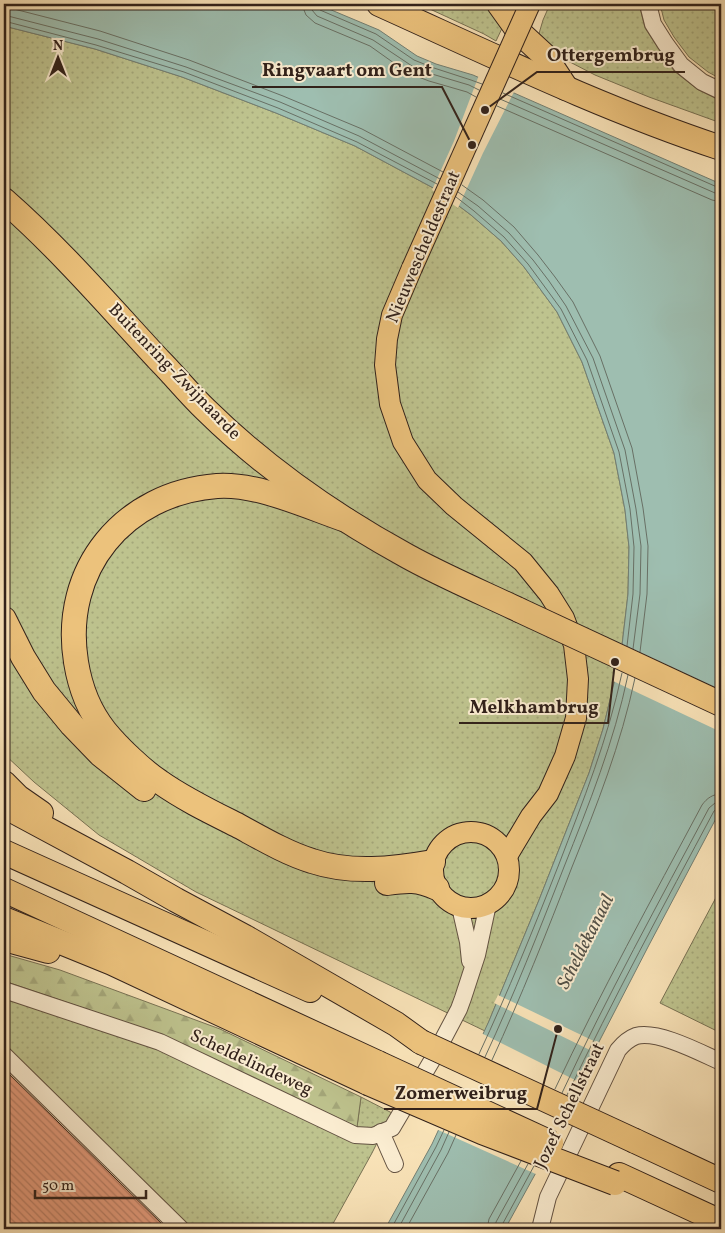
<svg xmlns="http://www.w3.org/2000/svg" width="725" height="1233" font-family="Vollkorn,serif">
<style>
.grass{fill:url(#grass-dots);stroke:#787254}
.forest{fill:url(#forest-firs);stroke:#787254}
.water{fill:#9ebeb0;stroke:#727f74}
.pier{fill:#f9e3b8}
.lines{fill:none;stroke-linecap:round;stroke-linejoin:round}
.shore{stroke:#687065;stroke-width:1}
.building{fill:url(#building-back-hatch);stroke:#31211a}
.minor-casing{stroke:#635242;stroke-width:18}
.major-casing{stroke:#31211a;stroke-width:22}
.highway-casing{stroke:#31211a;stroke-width:26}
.minor{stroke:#fbedd1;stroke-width:16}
.major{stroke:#ecc27c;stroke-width:20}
.highway{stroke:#ecc27c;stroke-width:24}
.major-bridge-casing{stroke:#31211a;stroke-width:22;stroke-linecap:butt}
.highway-bridge-casing{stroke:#31211a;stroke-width:26;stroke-linecap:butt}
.major-bridge{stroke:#ecc27c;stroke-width:20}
.highway-bridge{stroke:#ecc27c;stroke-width:24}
.labels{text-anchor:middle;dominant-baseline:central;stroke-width:4;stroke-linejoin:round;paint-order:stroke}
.street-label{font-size:18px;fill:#31211a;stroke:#fbedd1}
.water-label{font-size:19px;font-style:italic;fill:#525047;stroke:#fbedd1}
.leader{fill:none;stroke:#31211a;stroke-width:2}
.callout-dot{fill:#31211a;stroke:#fbedd1;stroke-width:2}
.callout-label{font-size:19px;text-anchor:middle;font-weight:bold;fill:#31211a;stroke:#fbedd1;stroke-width:4;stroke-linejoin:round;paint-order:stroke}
</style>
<defs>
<pattern id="grass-dots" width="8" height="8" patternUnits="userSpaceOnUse" patternTransform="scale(1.25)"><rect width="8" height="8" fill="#bec38e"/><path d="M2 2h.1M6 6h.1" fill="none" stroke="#a4a77a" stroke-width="1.8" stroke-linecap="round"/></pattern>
<pattern id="forest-firs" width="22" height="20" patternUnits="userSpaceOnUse" patternTransform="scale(1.25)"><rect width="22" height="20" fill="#bec38e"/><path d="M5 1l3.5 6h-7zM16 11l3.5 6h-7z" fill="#a4a77a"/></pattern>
<pattern id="building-back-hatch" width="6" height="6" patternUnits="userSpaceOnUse" patternTransform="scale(1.25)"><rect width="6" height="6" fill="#e49b7c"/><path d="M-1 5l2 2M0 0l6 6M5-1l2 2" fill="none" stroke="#b97e65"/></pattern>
</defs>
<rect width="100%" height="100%" fill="#f9e3b8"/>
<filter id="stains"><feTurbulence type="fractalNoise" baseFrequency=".004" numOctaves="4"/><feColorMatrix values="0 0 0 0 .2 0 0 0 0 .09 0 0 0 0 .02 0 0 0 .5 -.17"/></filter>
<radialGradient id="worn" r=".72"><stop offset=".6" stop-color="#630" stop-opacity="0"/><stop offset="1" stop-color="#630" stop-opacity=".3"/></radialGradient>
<g class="grass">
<polygon points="419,4 488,4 504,24 496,41 484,34"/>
<polygon points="550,4 639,4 645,28 658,48 674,71 697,89 721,101 721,123 649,97 595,75 568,61 555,52 538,37 543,20"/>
<polygon points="660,4 721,4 721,79 708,72 689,57 674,37 664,20"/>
<polygon points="4,26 95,49 182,77 276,113 355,146 439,191 471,215 501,241 524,267 557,312 582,362 614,453 625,510 629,547 628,594 621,654 603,729 589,773 539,900 485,1031 196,892 99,835 34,782 4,754"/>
<polygon points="721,888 721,1033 660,1003"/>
<polygon points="4,981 163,1035 357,1127 361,1097 392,1113 372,1153 330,1229 190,1229 64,1102 4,1044"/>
</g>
<polygon class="forest" points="4,954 60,970 220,1029 361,1097 357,1127 163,1035 4,981"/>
<polygon class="water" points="4,4 317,4 379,30 417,56 436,64 473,75 721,184 721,809 649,945 586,1067 538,1169 505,1229 385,1229 432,1144 489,1021 539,900 589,773 603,729 621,654 628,594 629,547 625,510 614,453 582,362 557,312 524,267 501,241 471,215 439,191 355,146 276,113 182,77 95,49 4,26"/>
<g class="pier">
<polygon points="479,75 515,90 483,153 458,208 432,190 454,141"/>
<polygon points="620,643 721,690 721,732 613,681"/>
<polygon points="498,995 600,1044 596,1053 494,1003"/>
<polygon points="481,1033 581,1083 538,1175 436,1129"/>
</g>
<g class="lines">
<g class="shore">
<polyline points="303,4 304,10 306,15 315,23 370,46 408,73 429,81 467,92 476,97"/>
<polyline points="311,4 312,10 317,16 373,40 412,66 432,74 469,85 479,90"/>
<polyline points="317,4 318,8 320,10 376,34 414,60 434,68 471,80 482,84"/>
<polyline points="4,7 10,8 100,31 189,60 283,96 362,129 443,172"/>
<polyline points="4,15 98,39 186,67 280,102 359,136 440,179"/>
<polyline points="4,21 96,45 184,72 278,108 357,142 437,184"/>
<polyline points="503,93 717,187 721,188"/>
<polyline points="500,99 715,193 721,194"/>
<polyline points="497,106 712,200 721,202"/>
<polyline points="462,185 483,200 514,227 538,255 555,277 573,302 600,356 632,448 643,508 648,546 647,594 640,652"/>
<polyline points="458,192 478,206 509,233 533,260 549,281 566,306 593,358 625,450 636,509 641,546 640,594 633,649"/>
<polyline points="456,197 474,211 504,237 528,264 561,309 587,360 619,452 630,509 634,547 633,594 627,646"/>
<path d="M 479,1054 C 508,992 534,928 559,864 C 583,801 608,739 622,673"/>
<path d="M 485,1057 C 514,995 539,931 564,867 C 589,804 614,742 628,675"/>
<path d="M 492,1060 C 521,997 547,932 572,867 C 597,805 621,744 635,678"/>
<path d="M 555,1089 C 600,993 652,899 702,805 C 707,798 713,794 721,794"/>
<path d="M 562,1093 C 607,996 659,902 709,808 L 715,803 L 721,802"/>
<path d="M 567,1095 C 613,999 664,905 714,811 L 717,809 L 721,808"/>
<polyline points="391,1229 436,1147 444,1130"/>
<polyline points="398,1229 441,1150 449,1132"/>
<polyline points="406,1229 448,1153 456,1135"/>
<polyline points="487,1229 489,1219 521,1161"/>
<polyline points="495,1229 496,1222 528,1164"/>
<polyline points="501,1229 502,1225 534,1166"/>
</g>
</g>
<polygon class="building" points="4,1069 167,1229 4,1229"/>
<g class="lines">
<g class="minor-casing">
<g id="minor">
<polyline points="648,4 653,24 665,43 681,65 702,82 721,91"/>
<polyline points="460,907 468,942 470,961"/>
<polyline points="4,990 160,1042 355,1135 373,1136 392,1128 431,1062 459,1009 463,998 477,955 488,904"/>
<polyline points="4,1055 181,1229"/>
<polyline points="381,1132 395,1164"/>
<path d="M 540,1229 L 548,1197 L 618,1050 C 623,1044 628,1039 636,1036 C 658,1030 701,1053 721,1062"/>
</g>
</g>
<g class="major-casing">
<g id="major">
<polyline points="412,268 392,315 387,339 385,365 390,404 403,442 427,480 454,506 523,562 549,594 564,618 574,645 578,679 576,718 565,756 548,794 531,816 507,856"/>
<circle cx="471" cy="870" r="38"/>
</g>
</g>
<g class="highway-casing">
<g id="highway">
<path d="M 379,4 C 492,55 603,109 721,148"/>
<polyline points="499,4 519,32 545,56 566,88"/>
<path d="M 4,200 C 60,249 109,306 159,360 C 175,376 189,394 206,410 C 265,468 334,516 407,556 C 443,576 481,592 519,610"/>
<path d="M 346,520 C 308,507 257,483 217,486 C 124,493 61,569 76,662 C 80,687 89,711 105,731 C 118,747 143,771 160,782 C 184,799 211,812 237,825 C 261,838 286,853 312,861 C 351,874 393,869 433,862"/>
<polyline points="4,619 23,657 44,691 72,725 100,754 144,789"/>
<polyline points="4,783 18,797 41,813"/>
<polyline points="4,806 127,872 176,900 245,937 396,1024 421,1042"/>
<polyline points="4,852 310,990"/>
<path d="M 387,883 C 408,880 417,879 437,888"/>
<polyline points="4,890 378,1063"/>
<polyline points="4,919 112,963 368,1083"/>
<polyline points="4,939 48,951"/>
<polyline points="635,1141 721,1181"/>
<polyline points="619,1175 721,1222"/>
</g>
</g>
<use href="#minor" class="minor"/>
<use href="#major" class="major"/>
<use href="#highway" class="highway"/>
<g class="major-bridge-casing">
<polyline id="major-bridge" points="412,268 530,4"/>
</g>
<g class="highway-bridge-casing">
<g id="highway-bridge">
<polyline points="519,610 721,704"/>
<polyline points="421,1042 635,1141"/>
<polyline points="378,1063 551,1143"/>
<polyline points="368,1083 482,1132 615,1183"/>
</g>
</g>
<use href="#major-bridge" class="major-bridge"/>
<use href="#highway-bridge" class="highway-bridge"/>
</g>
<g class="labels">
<g class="street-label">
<text transform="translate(424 247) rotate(-67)">Nieuwescheldestraat</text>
<text transform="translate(174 372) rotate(46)">Buitenring-Zwijnaarde</text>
<text transform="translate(251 1063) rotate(25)">Scheldelindeweg</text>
<text transform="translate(570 1106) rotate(-64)">Jozef Schellstraat</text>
</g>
<g class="water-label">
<text transform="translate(586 942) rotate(-63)">Scheldekanaal</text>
</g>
</g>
<path class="leader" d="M485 110L537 72H685M472 145L442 87H252M615 662L608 723H459M558 1029L537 1109H384"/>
<g class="callout-dot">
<circle cx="485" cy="110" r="5"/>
<circle cx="472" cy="145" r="5"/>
<circle cx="615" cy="662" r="5"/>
<circle cx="558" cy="1029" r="5"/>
</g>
<g class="callout-label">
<text x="611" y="61">Ottergembrug</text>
<text x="347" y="76">Ringvaart om Gent</text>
<text x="534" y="713">Melkhambrug</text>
<text x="461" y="1099">Zomerweibrug</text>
</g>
<rect width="725" height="1233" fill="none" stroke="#f9e3b8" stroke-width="20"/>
<rect x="5" y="5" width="715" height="1223" fill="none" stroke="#31211a" stroke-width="2.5"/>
<rect x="10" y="10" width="705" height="1213" fill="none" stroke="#31211a"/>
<g transform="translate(58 58)" stroke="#fbedd1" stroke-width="4" paint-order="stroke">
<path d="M0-4L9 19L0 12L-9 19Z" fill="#31211a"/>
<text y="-8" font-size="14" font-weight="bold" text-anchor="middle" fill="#31211a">N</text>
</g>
<path d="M35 1190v8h111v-8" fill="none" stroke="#31211a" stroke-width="2.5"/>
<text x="42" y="1190" font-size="15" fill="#31211a" stroke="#fbedd1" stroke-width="4" paint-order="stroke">50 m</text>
<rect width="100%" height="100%" filter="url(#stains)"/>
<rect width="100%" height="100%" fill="url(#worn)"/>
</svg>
